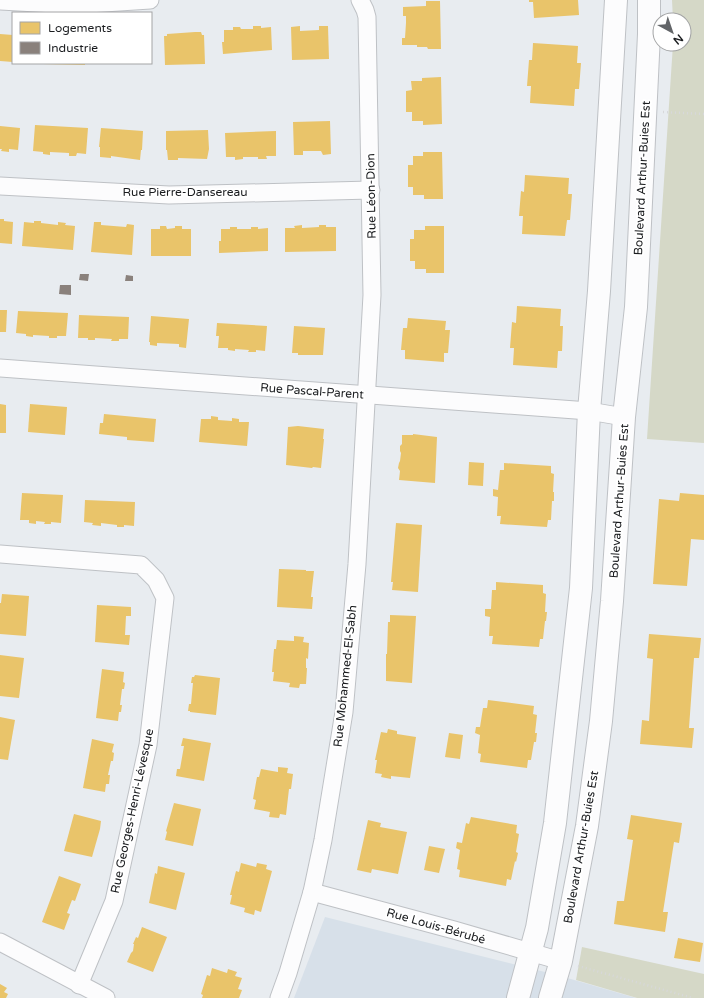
<svg xmlns="http://www.w3.org/2000/svg" width="704" height="998" font-family="'Varela Round',sans-serif">
<style>
.built{fill:#d7e0e9}
.green{fill:#d5d8c7}
.homes{fill:#e9c46a}
.industry{fill:#8a817c}
.lines{fill:none;stroke-linecap:round;stroke-linejoin:round}
.street-casing{stroke:#bec1c5;stroke-width:19}
.secondary-casing{stroke:#bec1c5;stroke-width:24}
.path{stroke:#d7d8da;stroke-width:2.5;stroke-dasharray:1 3;stroke-linecap:butt}
.street{stroke:#fcfcfd;stroke-width:17}
.secondary{stroke:#fcfcfd;stroke-width:22}
.labels{text-anchor:middle;dominant-baseline:central;stroke-width:4;stroke-linejoin:round;paint-order:stroke}
.street-label{font-size:12px;fill:#1a1c1f;stroke:#fff}
</style>
<rect width="100%" height="100%" fill="#e8ecf0"/>
<polygon class="built" points="325,917 557,975 636,998 294,998"/>
<g class="green">
<polygon points="672,0 704,0 704,443 647,439 673,44 684,44 684,20 673,20"/>
<polygon points="582,947 704,974 704,998 637,998 576,980"/>
</g>
<g class="homes">
<polygon points="529,0 578,0 579,15 534,18 533,2 529,2"/>
<polygon points="426,1 440,1 441,49 428,49 427,47 417,47 417,45 402,45 402,38 405,38 406,23 406,16 403,16 403,7 426,6"/>
<polygon points="253,26 261,26 261,28 271,27 272,50 223,54 222,42 224,42 224,30 233,30 233,27 240,27 241,29 253,29"/>
<polygon points="300,26 300,31 319,30 319,26 328,26 329,59 292,60 291,27"/>
<polygon points="195,32 201,32 202,35 204,35 205,64 165,65 164,36 167,36 167,34"/>
<polygon points="0,34 13,35 13,62 0,61"/>
<polygon points="533,43 578,46 577,63 581,63 579,89 575,89 574,106 530,103 531,86 527,86 529,60 532,60"/>
<polygon points="44,63 85,63 85,65 43,64"/>
<polygon points="441,77 442,124 423,125 423,121 412,121 412,112 406,112 406,91 412,90 411,81 422,81 422,78"/>
<polygon points="330,121 331,154 323,155 321,151 303,151 303,155 294,155 293,122"/>
<polygon points="35,125 88,128 86,154 77,153 76,156 69,156 69,153 50,152 50,155 43,154 43,152 33,151"/>
<polygon points="0,126 20,128 18,150 9,149 9,152 1,151 2,149 0,149"/>
<polygon points="101,128 143,131 142,150 141,150 140,160 111,156 111,158 100,157 100,147 99,147"/>
<polygon points="208,130 209,149 207,159 178,158 178,160 168,160 167,150 166,150 166,131"/>
<polygon points="276,131 276,156 266,156 267,159 258,159 258,157 243,157 243,159 235,160 235,157 226,157 225,133"/>
<polygon points="423,152 442,152 443,199 424,199 424,195 413,195 413,187 408,187 408,165 413,165 413,156 423,156"/>
<polygon points="525,175 569,178 568,194 572,194 570,220 567,220 565,236 522,234 523,216 519,216 521,191 524,192"/>
<polygon points="0,219 4,219 4,221 13,222 12,244 0,243"/>
<polygon points="34,221 41,221 41,223 58,225 58,222 66,223 65,225 75,226 73,250 22,246 24,222 34,223"/>
<polygon points="94,222 101,222 101,225 126,227 127,224 134,225 132,255 91,252"/>
<polygon points="302,225 302,228 319,227 319,225 326,225 326,227 336,227 336,251 285,252 285,228 295,228 294,226"/>
<polygon points="160,226 166,226 167,229 175,228 175,226 182,226 182,229 191,229 191,256 151,256 151,229 160,229"/>
<polygon points="425,226 444,226 444,273 426,273 426,269 415,269 415,261 410,261 410,239 414,239 414,230 425,230"/>
<polygon points="230,227 237,227 237,229 251,229 251,227 258,227 258,229 268,228 268,251 219,253 219,241 221,241 221,229 230,229"/>
<polygon points="517,306 561,309 560,326 563,326 562,351 558,351 557,368 513,365 514,348 510,348 512,322 516,323"/>
<polygon points="0,310 7,310 6,332 0,332"/>
<polygon points="18,311 68,313 66,336 57,336 57,338 49,338 49,336 33,335 33,337 26,336 26,334 16,333"/>
<polygon points="79,315 129,317 128,339 119,339 119,341 111,341 112,339 95,338 95,340 88,340 88,338 78,338"/>
<polygon points="151,316 189,319 186,348 179,347 179,344 157,343 157,346 150,345 150,342 149,342"/>
<polygon points="408,318 446,321 445,330 450,330 448,353 444,353 444,362 405,359 405,350 401,350 403,328 407,328"/>
<polygon points="217,323 267,326 265,351 256,350 256,352 248,352 249,350 235,349 235,351 228,350 228,348 218,348 219,336 216,336"/>
<polygon points="294,326 325,328 323,355 298,355 298,353 292,353"/>
<polygon points="0,404 6,405 6,433 0,433"/>
<polygon points="30,404 67,407 65,435 28,432"/>
<polygon points="104,414 156,419 154,442 127,440 127,437 99,434 100,423 103,423"/>
<polygon points="211,416 218,417 218,420 232,421 232,418 239,419 239,422 249,422 247,446 199,442 201,419 211,419"/>
<polygon points="298,426 324,429 323,439 324,439 321,468 313,467 312,468 286,465 288,427"/>
<polygon points="413,434 437,437 435,483 399,480 400,471 398,468 399,463 400,461 401,453 400,451 400,446 402,444 402,435 413,435"/>
<polygon points="469,462 484,463 483,486 468,485"/>
<polygon points="504,463 551,466 551,473 554,474 553,492 554,492 554,501 552,501 551,520 548,520 547,527 500,524 501,516 497,516 498,497 493,496 493,489 498,490 500,470 504,470"/>
<polygon points="22,493 63,495 61,523 51,522 51,524 44,524 45,522 36,521 36,524 29,523 29,520 20,520"/>
<polygon points="680,493 704,495 704,540 691,539 687,586 653,584 659,499 679,501"/>
<polygon points="85,500 135,502 134,526 124,525 124,527 117,527 117,525 101,523 101,526 92,525 93,523 84,522"/>
<polygon points="396,523 422,525 418,592 392,590 393,582 391,582"/>
<polygon points="279,569 306,570 306,571 314,571 311,597 313,597 312,609 277,607"/>
<polygon points="496,582 543,585 543,593 546,594 545,612 547,612 546,621 545,621 543,639 540,639 539,647 492,644 493,636 489,636 490,617 485,616 485,609 491,609 492,590 496,590"/>
<polygon points="2,594 29,596 26,636 0,634 0,603 1,603"/>
<polygon points="97,605 131,607 131,616 126,616 125,635 130,635 129,645 95,642"/>
<polygon points="390,615 416,616 412,683 386,681 386,654 387,654 388,622 390,622"/>
<polygon points="649,634 701,638 699,658 694,658 689,728 694,728 692,748 640,744 642,720 649,721 653,659 647,658"/>
<polygon points="294,636 304,637 303,642 309,643 308,659 306,658 306,668 307,668 306,684 300,684 299,688 289,687 290,683 273,681 274,672 272,672 274,649 276,649 277,640 294,641"/>
<polygon points="0,655 24,658 19,698 0,696"/>
<polygon points="102,669 124,672 123,682 125,683 124,689 122,689 120,705 122,705 121,712 119,712 118,721 96,718"/>
<polygon points="195,675 220,678 216,715 190,712 190,711 188,711 189,704 191,704 193,683 191,683 192,677 194,677"/>
<polygon points="488,700 534,706 533,714 537,715 535,733 537,733 536,742 534,742 531,760 528,760 527,768 480,762 481,754 478,753 480,735 475,733 476,727 480,727 483,708 487,708"/>
<polygon points="0,717 15,720 8,760 0,759"/>
<polygon points="388,729 397,731 397,734 416,737 410,778 391,776 391,779 381,777 382,774 375,773 377,760 375,760 381,732 387,733"/>
<polygon points="449,733 463,735 460,759 445,757"/>
<polygon points="183,738 211,743 204,781 176,776 177,769 180,769 184,746 181,746"/>
<polygon points="92,739 114,744 112,752 114,753 113,761 111,761 108,775 110,775 109,784 106,784 105,792 83,788"/>
<polygon points="278,767 288,768 287,773 293,774 291,789 289,789 286,815 280,814 279,818 269,817 270,812 254,809 256,800 253,799 257,777 259,777 261,769 278,772"/>
<polygon points="174,803 201,809 193,846 165,840 167,832 166,831"/>
<polygon points="74,814 101,821 100,829 92,857 64,851"/>
<polygon points="631,815 682,823 679,843 674,842 663,912 668,912 665,932 614,924 617,901 624,901 633,840 627,839"/>
<polygon points="471,817 517,825 516,833 519,834 516,852 518,853 516,862 515,861 511,880 507,879 506,886 459,877 460,870 457,869 460,850 456,848 457,842 462,843 466,823 469,824"/>
<polygon points="368,820 381,823 380,827 407,832 398,874 372,869 371,873 357,870"/>
<polygon points="429,846 445,849 439,873 424,870"/>
<polygon points="241,863 256,867 257,863 267,865 266,869 272,871 261,912 255,910 254,915 244,912 245,908 230,904 232,895 230,895 236,871 239,872"/>
<polygon points="158,866 185,873 176,910 149,903 155,873 157,874"/>
<polygon points="59,876 81,884 75,901 72,900 67,913 70,914 64,930 42,922"/>
<polygon points="142,927 167,937 153,972 127,962 131,953 133,951 134,944 133,944 136,937 138,938"/>
<polygon points="678,938 703,943 700,962 674,958"/>
<polygon points="212,968 227,973 228,969 237,972 235,976 242,978 238,989 242,990 239,998 202,998 203,995 201,994 207,975 210,976"/>
<polygon points="0,984 7,988 4,992 8,994 6,998 0,998"/>
</g>
<g class="industry">
<polygon points="80,274 89,274 88,281 79,280"/>
<polygon points="126,275 133,276 133,281 125,281"/>
<polygon points="60,285 71,285 71,295 59,294"/>
</g>
<g class="lines">
<g class="street-casing">
<g id="street">
<polyline points="0,1 73,5 150,0"/>
<polyline points="0,186 169,195 371,190"/>
<polyline points="0,368 589,411 624,417"/>
<polyline points="0,554 141,565 156,580 165,598 148,745 114,901 79,985"/>
<polyline points="312,892 454,930 561,961"/>
<polyline points="0,942 106,998"/>
<polyline points="279,998 288,973 312,892 323,840 344,712 357,564 372,295 367,17 365,10 360,0"/>
</g>
</g>
<g class="secondary-casing">
<g id="secondary">
<polyline points="518,998 537,928 555,823 581,588 589,411 599,291 616,0"/>
<polyline points="550,998 561,961 587,826 601,721 612,601 624,417 636,307 649,34 649,0"/>
</g>
</g>
<g class="path">
<polyline points="663,112 704,114"/>
<polyline points="578,966 693,998"/>
</g>
<use href="#street" class="street"/>
<use href="#secondary" class="secondary"/>
</g>
<g class="labels">
<g class="street-label">
<text transform="translate(642 178) rotate(-87)">Boulevard Arthur-Buies Est</text>
<text x="185" y="192">Rue Pierre-Dansereau</text>
<text transform="translate(371 196) rotate(-91)">Rue Léon-Dion</text>
<text transform="translate(312 391) rotate(4)">Rue Pascal-Parent</text>
<text transform="translate(619 501) rotate(-86)">Boulevard Arthur-Buies Est</text>
<text transform="translate(345 676) rotate(-84)">Rue Mohammed-El-Sabh</text>
<text transform="translate(132 811) rotate(-78)">Rue Georges-Henri-Lévesque</text>
<text transform="translate(581 847) rotate(-80)">Boulevard Arthur-Buies Est</text>
<text transform="translate(436 926) rotate(16)">Rue Louis-Bérubé</text>
</g>
</g>
<rect x="12" y="12" width="140" height="52" fill="#ffffff" stroke="#a3a4a5"/>
<rect x="20" y="22" width="20" height="12" fill="#e9c46a" stroke="#a3a4a5"/>
<text x="48" y="32" font-size="12" fill="#1a1c1f">Logements</text>
<rect x="20" y="42" width="20" height="12" fill="#8a817c" stroke="#a3a4a5"/>
<text x="48" y="52" font-size="12" fill="#1a1c1f">Industrie</text>
<g transform="translate(672 32) rotate(140)"><circle r="19" fill="#ffffff" stroke="#a3a4a5"/>
<path d="M0-3L7 15L0 10L-7 15Z" fill="#626568"/>
<text y="-6" font-size="11" font-weight="bold" text-anchor="middle" fill="#1a1c1f">N</text>
</g>
</svg>
